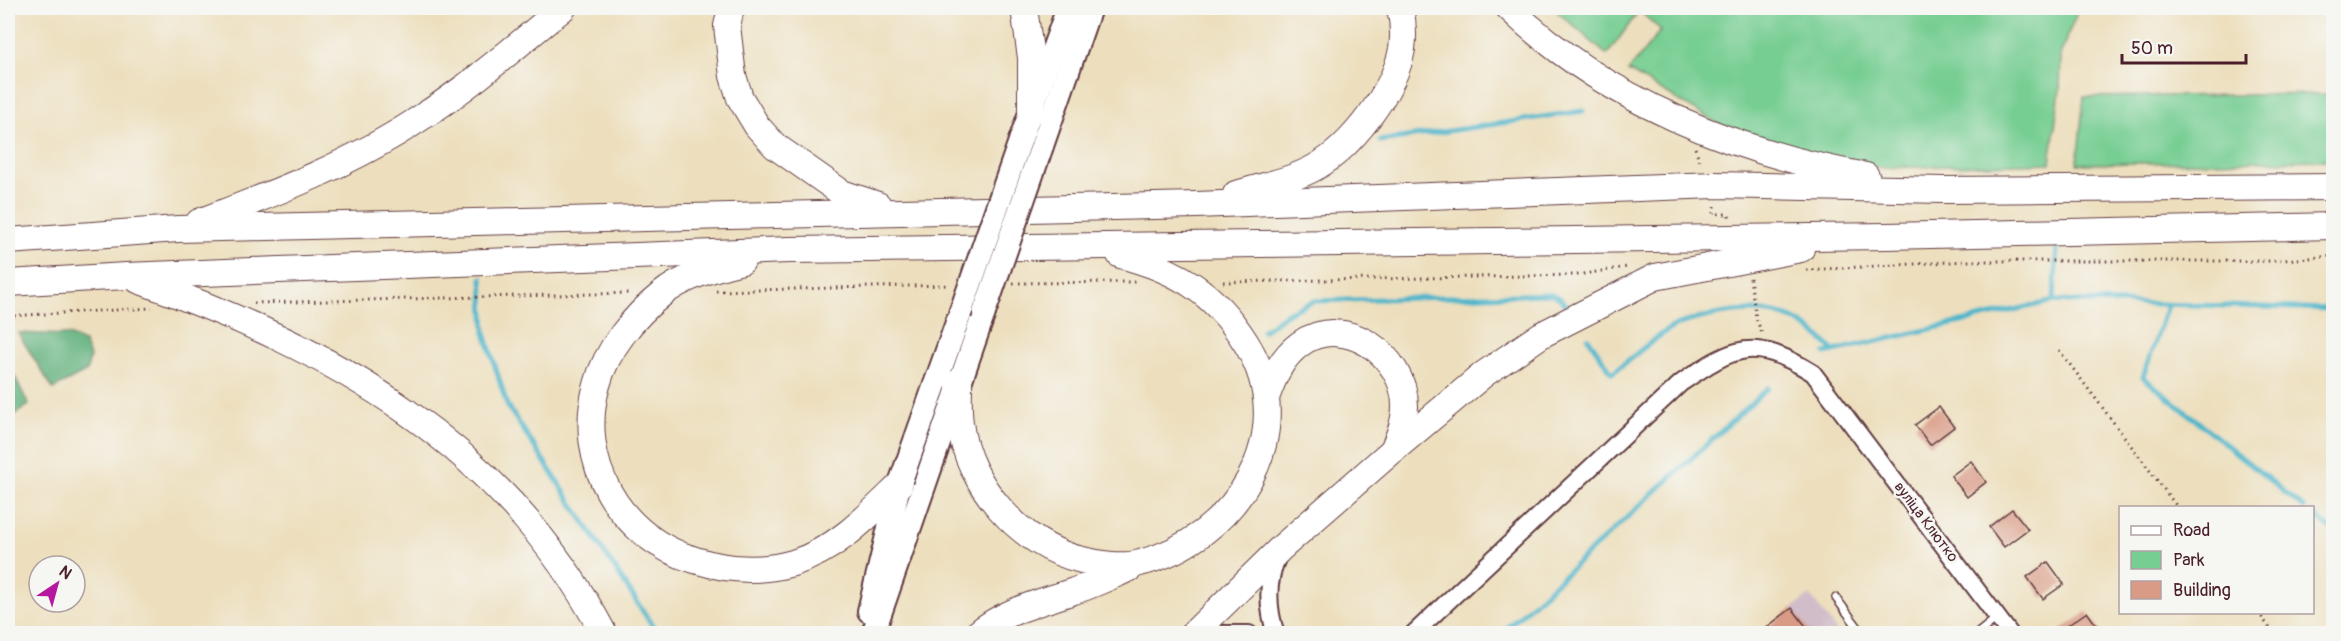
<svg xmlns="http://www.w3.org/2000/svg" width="2341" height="641" font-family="Pangolin,sans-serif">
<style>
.industrial{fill:#d1bdc9}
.green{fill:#77ce93;stroke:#60765f;stroke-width:1.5}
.forest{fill:#61b17d;stroke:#566854;stroke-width:1.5}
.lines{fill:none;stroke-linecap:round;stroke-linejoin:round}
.stream{stroke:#4cb5ca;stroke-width:5}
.building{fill:#d99b86}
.service-casing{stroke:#623c41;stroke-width:10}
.tertiary-casing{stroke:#623c41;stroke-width:20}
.primary-casing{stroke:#623c41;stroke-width:26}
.motorway-casing{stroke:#623c41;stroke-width:28}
.path{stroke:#623c41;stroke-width:3;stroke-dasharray:1.5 4.5;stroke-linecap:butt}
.service{stroke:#fff;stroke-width:7}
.tertiary{stroke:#fff;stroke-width:16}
.primary{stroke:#fff;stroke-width:22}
.motorway{stroke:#fff;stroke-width:26}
.primary-bridge-casing{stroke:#623c41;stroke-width:26;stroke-linecap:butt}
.primary-bridge{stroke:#fff;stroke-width:22}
.labels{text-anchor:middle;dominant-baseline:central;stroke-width:5;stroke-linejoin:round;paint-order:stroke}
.street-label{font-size:15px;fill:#4a1f2b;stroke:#f6f6f2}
</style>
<rect width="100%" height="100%" fill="#f6f6f2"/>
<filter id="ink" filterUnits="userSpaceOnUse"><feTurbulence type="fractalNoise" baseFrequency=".0167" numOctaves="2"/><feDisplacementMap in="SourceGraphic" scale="12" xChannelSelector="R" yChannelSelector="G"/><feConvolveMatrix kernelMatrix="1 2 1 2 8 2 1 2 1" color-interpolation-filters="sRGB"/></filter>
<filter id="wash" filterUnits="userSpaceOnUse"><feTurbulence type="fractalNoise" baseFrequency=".008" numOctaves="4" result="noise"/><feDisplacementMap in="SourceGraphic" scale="24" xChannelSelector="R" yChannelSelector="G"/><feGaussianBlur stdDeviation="1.35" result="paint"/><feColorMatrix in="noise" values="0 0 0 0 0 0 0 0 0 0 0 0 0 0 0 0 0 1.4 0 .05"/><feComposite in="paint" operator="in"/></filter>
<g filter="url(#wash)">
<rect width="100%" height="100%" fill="#eddfbd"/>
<polygon class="industrial" points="1810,595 1838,633 1759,634"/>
<g class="green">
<polygon points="1553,8 2079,8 2061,52 2060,90 2050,163 1881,168 1802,152 1724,127 1628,71 1661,30 1639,11 1607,55"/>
<polygon points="2333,94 2333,160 2077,164 2084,97"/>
</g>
<g class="forest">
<polygon points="18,333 69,335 84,342 90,356 87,371 53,389"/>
<polygon points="8,363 29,405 8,419"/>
</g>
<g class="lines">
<g class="stream">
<polyline points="1380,141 1583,111"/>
<polyline points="482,278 485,333 507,405 658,634"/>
<polyline points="2054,301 2057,246"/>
<polyline points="2167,306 2143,377 2304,508"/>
<polyline points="1263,331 1289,312 1314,301 1551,294 1560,298 1565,305"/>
<path d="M 1588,338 L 1612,373 C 1631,359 1650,341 1671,328 C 1683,321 1701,318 1714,315 C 1768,305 1796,311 1834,351"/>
<polyline points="1825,353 2054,301 2334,309"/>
<polyline points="2312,514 2334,531"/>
<polyline points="1500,634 1768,388"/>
</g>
</g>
<g id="blocks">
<g class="building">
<polygon points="1939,407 1954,427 1930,445 1915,425"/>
<polygon points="1971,461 1986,482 1967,497 1951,476"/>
<polygon points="2012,509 2028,529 2004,547 1989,527"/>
<polygon points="2048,562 2064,584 2043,599 2027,577"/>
<polygon points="1792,608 1811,633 1759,633"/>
<polygon points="2087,612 2102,633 2057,633"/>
</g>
</g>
</g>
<g filter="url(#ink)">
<use href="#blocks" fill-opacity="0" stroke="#623c41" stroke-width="1.5"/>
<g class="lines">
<g class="service-casing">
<g id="service">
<polyline points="1836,598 1863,634"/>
<polyline points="1977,634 1998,617"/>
</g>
</g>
<g class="tertiary-casing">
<g id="tertiary">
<polyline points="1201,634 1249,634"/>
<path d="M 1276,634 C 1267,607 1266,582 1278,556"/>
<path d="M 1413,634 L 1681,383 C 1735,346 1753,336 1813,373 L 2010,634"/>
</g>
</g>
<g class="primary-casing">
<g id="primary">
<polyline points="1020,141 1068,8"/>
<polyline points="1042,146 1090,8"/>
<polyline points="869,611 899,486 960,314"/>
<polyline points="873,634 984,313"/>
</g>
</g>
<g class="motorway-casing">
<g id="motorway">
<polyline points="731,8 727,26 733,76 740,98 757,126 775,146 842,193 878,205"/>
<polyline points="1024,8 1031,58 1031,111"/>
<path d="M 1509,8 C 1604,100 1737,153 1866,176"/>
<path d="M 1236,194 C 1262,186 1290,181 1314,168 C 1351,148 1395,90 1402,49 C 1404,35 1403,21 1400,8"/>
<path d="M 199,222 C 275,193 354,163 422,117 C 472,85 517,45 563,8"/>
<polyline points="8,241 178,229 1196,205 1715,185 1943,190 2334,187"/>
<path d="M 742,261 C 716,267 683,277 662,294 C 634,316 606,350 597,385 C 575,462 620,538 695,560 C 727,570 761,572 793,563 C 836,550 868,516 899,486"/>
<path d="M 138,280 C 334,350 503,443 604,634"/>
<polyline points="8,283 126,276 789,250 1887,236 2334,226"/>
<path d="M 959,382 C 959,395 958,409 960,423 C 967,485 1021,546 1082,560 C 1098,564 1124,568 1140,563 C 1235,539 1303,434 1246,343 C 1214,292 1178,270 1120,255"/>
<path d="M 1266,398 C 1274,376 1281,358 1300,344 C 1345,312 1405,356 1405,406 C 1405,422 1399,436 1393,450"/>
<path d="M 977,634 C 1003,611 1042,602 1074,591 C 1093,585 1111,576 1130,568"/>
<polyline points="1193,634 1281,548 1392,451 1484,374 1541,335 1655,277 1801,249"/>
</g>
</g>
<g class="path">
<polyline points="1695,148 1701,164"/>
<polyline points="1714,206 1714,214 1729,214 1729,217"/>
<polyline points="1806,270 1968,261 2271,261 2334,256"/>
<polyline points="1750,278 1756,318 1763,336"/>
<polyline points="1223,282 1577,275 1627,267"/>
<polyline points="1013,283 1135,282"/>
<polyline points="716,291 949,285"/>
<polyline points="254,303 631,293"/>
<polyline points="8,316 152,308"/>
<polyline points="2059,350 2178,508"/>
<polyline points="2258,612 2274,634"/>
</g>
<use href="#service" class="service"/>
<use href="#tertiary" class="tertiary"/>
<use href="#primary" class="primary"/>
<use href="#motorway" class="motorway"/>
<g class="primary-bridge-casing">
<g id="primary-bridge">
<polyline points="984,313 1042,146"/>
<polyline points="960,314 1020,141"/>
</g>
</g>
<use href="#primary-bridge" class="primary-bridge"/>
</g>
</g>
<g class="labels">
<g class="street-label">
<text transform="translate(1926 522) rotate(53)">вуліца Клютко</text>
</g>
</g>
<rect width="2341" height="641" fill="none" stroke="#f6f6f2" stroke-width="30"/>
<rect x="2119" y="506" width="195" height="108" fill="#f6f6f2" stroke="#b1a0a2" stroke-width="1.5"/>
<rect x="2131" y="526" width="30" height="9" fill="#ffffff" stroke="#b1a0a2" stroke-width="1.5"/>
<text x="2173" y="536" font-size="18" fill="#4a1f2b">Road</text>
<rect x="2131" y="551" width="30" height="18" fill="#77ce93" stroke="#b1a0a2" stroke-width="1.5"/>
<text x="2173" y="566" font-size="18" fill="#4a1f2b">Park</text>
<rect x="2131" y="581" width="30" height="18" fill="#d99b86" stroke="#b1a0a2" stroke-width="1.5"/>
<text x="2173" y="596" font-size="18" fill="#4a1f2b">Building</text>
<g transform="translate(57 584) rotate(36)"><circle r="28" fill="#f6f6f2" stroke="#b1a0a2" stroke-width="1.5"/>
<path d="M0-4.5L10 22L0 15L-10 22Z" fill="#b5179e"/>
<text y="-9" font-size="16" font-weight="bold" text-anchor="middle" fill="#4a1f2b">N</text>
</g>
<path d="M2122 54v9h124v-9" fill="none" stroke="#4a1f2b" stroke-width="3"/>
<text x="2131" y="54" font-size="18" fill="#4a1f2b" stroke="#f6f6f2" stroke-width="4.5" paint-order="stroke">50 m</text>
</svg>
